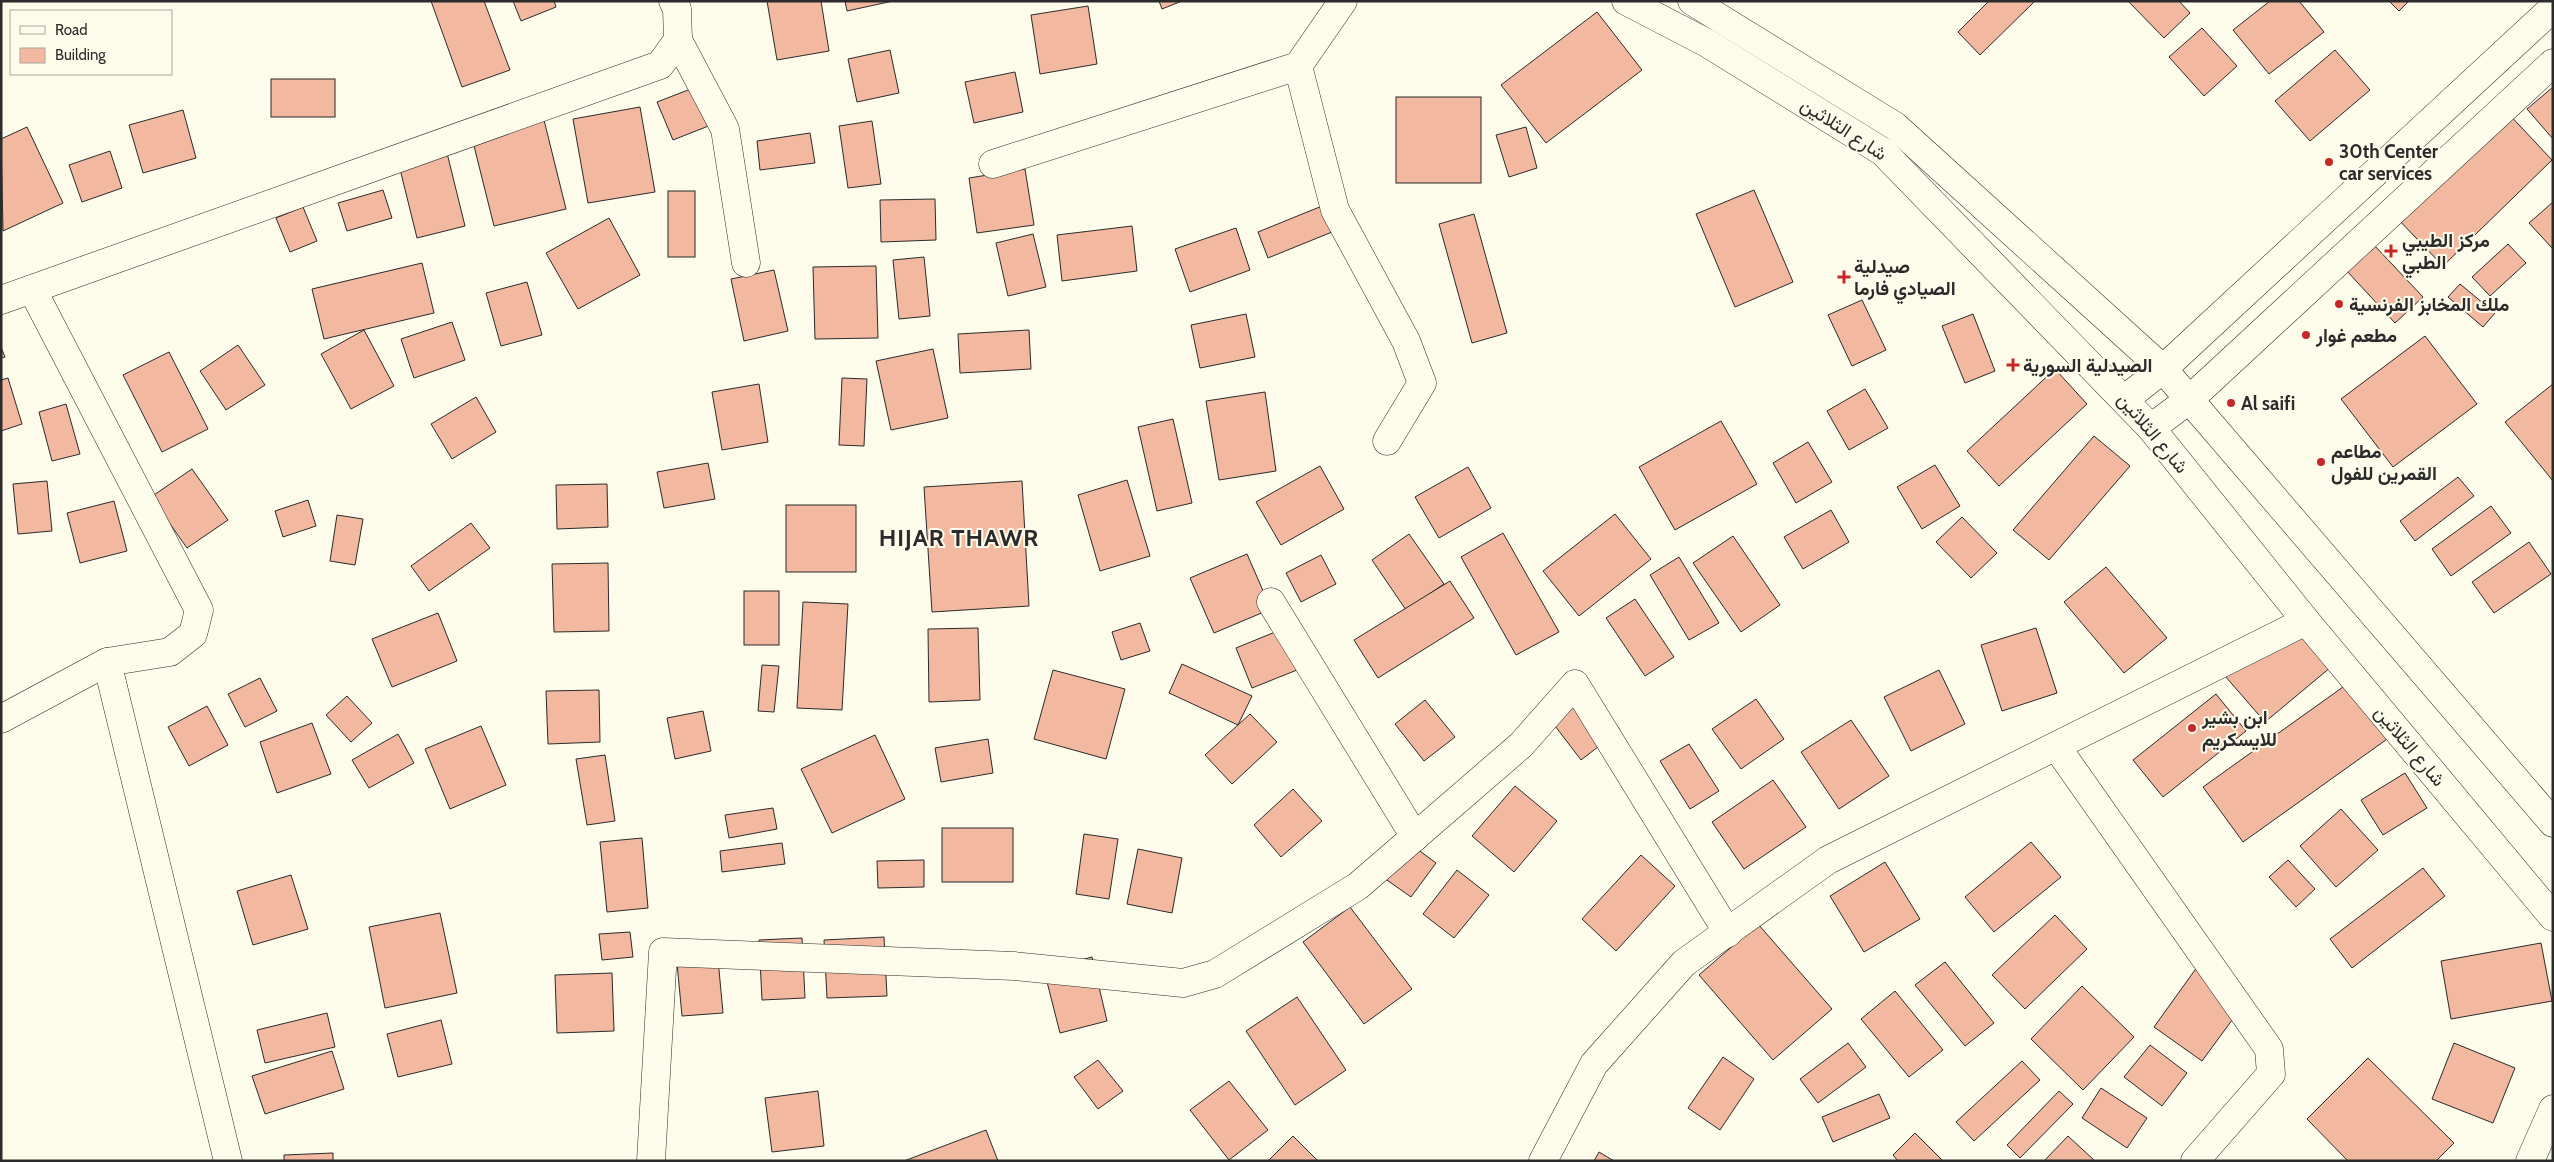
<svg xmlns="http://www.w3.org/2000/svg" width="2554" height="1162" font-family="Cabin,Vazirmatn,sans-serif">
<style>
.building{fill:#f2b8a0;stroke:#2b2b2b}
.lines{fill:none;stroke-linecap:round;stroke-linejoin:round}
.street-casing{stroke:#2b2b2b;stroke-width:29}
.secondary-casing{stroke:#2b2b2b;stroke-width:29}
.street{stroke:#fdfbea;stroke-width:28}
.secondary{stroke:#fdfbea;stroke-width:28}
.poi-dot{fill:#c62828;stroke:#fdfbea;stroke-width:2}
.labels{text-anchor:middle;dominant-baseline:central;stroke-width:4;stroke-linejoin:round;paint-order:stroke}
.street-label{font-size:19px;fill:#2b2b2b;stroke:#fdfbea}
.poi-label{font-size:19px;font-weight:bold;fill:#2b2b2b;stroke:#fdfbea;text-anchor:start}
.district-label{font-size:24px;font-weight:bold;letter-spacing:1px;fill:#2b2b2b;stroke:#fdfbea}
</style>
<rect width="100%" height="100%" fill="#fdfbea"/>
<g class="building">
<polygon points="431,1 484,1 510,70 462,87"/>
<polygon points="513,1 554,1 556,7 521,21"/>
<polygon points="767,1 821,1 829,51 777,60"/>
<polygon points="845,1 893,1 847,11"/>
<polygon points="1159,1 1182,1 1162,9"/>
<polygon points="1989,1 2035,1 1980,55 1958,32"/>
<polygon points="2128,1 2179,1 2190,13 2164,38"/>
<polygon points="2270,1 2299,1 2324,32 2269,74 2233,30"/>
<polygon points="2389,1 2409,1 2399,11"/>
<polygon points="1088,6 1097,64 1040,74 1031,15"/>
<polygon points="1597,12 1642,70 1546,143 1501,85"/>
<polygon points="2202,28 2237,66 2204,96 2169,57"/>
<polygon points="890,50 899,93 857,102 848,59"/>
<polygon points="2335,50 2370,90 2310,141 2275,101"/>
<polygon points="1015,72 1023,112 974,123 965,82"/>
<rect x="271" y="79" width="64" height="38"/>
<polygon points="701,85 716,123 673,140 657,102"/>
<polygon points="2553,87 2553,139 2527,109"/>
<rect x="1396" y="97" width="85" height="86"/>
<polygon points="640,107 655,192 588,203 573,119"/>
<polygon points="2504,109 2552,160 2443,266 2394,215"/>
<polygon points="183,110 196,158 143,173 129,125"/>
<polygon points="544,120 566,209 494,226 472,138"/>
<polygon points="872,121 881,184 848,188 839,126"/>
<polygon points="27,127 63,203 3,231 1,139"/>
<polygon points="1526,127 1537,168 1509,177 1496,135"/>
<polygon points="810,133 815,163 760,170 757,141"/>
<polygon points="110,151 122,188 82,202 69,165"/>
<polygon points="447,153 465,226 417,238 399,165"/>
<polygon points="1025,169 1034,225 977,233 969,178"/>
<polygon points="383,190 392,218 347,231 338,203"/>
<polygon points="1754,190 1793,282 1735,307 1696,214"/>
<rect x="668" y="191" width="27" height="66"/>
<polygon points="935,199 936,240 881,242 880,200"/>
<polygon points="2553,202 2553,249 2529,223"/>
<polygon points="1322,206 1332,232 1268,258 1258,232"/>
<polygon points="303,207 317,241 290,252 276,218"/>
<polygon points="1474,214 1507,333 1472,343 1439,224"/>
<polygon points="609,218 640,275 578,309 546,253"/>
<polygon points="1132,226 1137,271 1062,281 1057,235"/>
<polygon points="1236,228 1250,270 1190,292 1175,249"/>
<polygon points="1033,234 1046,287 1008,296 996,243"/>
<polygon points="2373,244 2423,297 2395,323 2345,269"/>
<polygon points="2508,244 2526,263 2490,296 2472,277"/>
<polygon points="924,257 930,316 899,319 893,260"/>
<polygon points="422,263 434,313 324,339 312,289"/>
<polygon points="876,266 878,338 815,339 813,267"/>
<polygon points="774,270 788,331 744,341 731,279"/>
<polygon points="527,282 542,335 501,346 486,293"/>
<polygon points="2460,284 2495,313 2483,327 2448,297"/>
<polygon points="1862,300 1886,350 1852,366 1828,315"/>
<polygon points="1246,314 1255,357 1200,368 1191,325"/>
<polygon points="1973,314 1995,371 1965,383 1942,326"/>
<polygon points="452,322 465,360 414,378 401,339"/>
<polygon points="364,330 394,386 351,409 321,354"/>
<polygon points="1029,330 1031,369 960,373 958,334"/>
<polygon points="2425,336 2477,404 2393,467 2341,399"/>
<polygon points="238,345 265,385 226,410 200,371"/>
<polygon points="1,347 5,357 1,358"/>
<polygon points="933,349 948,418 891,430 876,361"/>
<polygon points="169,352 208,429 162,452 123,375"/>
<polygon points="2055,369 2087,404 1999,486 1967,451"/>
<polygon points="8,378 22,424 1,431 1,380"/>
<polygon points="842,378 867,379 864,446 839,445"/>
<polygon points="759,384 768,442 722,450 712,392"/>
<polygon points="2553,384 2553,481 2505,422"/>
<polygon points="1865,389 1888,428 1849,450 1827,411"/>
<polygon points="1265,392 1276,471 1219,480 1206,401"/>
<polygon points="476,397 496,432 452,459 431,424"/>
<polygon points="66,404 80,454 52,461 39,412"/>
<polygon points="1173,419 1192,503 1157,511 1138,427"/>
<polygon points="1721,421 1757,484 1675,530 1639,467"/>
<polygon points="2094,436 2130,466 2049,560 2013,530"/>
<polygon points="1808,442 1832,482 1796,503 1773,463"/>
<polygon points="708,463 715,499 664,508 657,472"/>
<polygon points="1935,465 1960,506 1922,529 1897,487"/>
<polygon points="1320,466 1344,509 1281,545 1256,502"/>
<polygon points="1468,467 1491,508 1439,538 1415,497"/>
<polygon points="192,469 228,520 187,548 151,497"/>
<polygon points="2458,477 2474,496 2415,541 2400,521"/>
<polygon points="1127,480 1150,556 1100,571 1078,495"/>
<polygon points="47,481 52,531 18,534 13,484"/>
<polygon points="1022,481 1029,606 932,612 924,487"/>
<polygon points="607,484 608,527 557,529 556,485"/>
<polygon points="308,500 316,526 283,537 275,511"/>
<polygon points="114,501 127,551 80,563 67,513"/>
<rect x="786" y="505" width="70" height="67"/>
<polygon points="2491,506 2511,533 2451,576 2432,549"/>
<polygon points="1831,510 1849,542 1803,569 1784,537"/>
<polygon points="1615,514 1651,559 1579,616 1543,571"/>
<polygon points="337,515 363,519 355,565 330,561"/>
<polygon points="1962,517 1997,553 1971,578 1936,542"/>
<polygon points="471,523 490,548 429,591 411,566"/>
<polygon points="1503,533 1559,632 1516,655 1461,557"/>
<polygon points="1409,534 1444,584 1406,610 1372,560"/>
<polygon points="1733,536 1780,605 1741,632 1693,563"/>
<polygon points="2529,542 2551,574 2494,613 2472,582"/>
<polygon points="1247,554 1271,609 1214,633 1190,578"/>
<polygon points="1321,555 1336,584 1301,602 1286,573"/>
<polygon points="1679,557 1719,623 1689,640 1650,575"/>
<polygon points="608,563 609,631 554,632 552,564"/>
<polygon points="2106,567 2167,638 2124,673 2064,602"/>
<polygon points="1450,581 1474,618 1378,678 1354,640"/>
<rect x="744" y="591" width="35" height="54"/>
<polygon points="1635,599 1674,657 1645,676 1606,618"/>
<polygon points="803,602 848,604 842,710 797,708"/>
<polygon points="438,613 457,661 392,687 372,639"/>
<polygon points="2291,620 2331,667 2265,722 2225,676"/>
<polygon points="1140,623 1150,651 1121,660 1112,632"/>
<polygon points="978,628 980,700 929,702 928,629"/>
<polygon points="2036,628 2057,693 2002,711 1981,645"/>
<polygon points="1280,630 1297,670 1252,688 1236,648"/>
<polygon points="1182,664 1252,696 1238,725 1169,693"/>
<polygon points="762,665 779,666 774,712 758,711"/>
<polygon points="1053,670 1125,689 1106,759 1034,739"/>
<polygon points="1939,670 1965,724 1911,751 1884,697"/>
<polygon points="260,678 277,711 245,727 228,694"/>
<polygon points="2350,682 2390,737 2243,842 2203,787"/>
<polygon points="1588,688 1620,730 1581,760 1549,718"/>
<polygon points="599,690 600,742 548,744 546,691"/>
<polygon points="2216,694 2246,731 2163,797 2133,760"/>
<polygon points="347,696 372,723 351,742 326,715"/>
<polygon points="1756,699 1784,739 1741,769 1712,729"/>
<polygon points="1425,700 1455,737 1424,761 1395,724"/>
<polygon points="207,706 228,745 189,766 168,727"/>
<polygon points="703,711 711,751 675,759 667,718"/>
<polygon points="1250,714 1277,742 1232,784 1205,755"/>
<polygon points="1851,720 1889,776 1839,809 1801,752"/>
<polygon points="312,723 331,774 277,793 260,742"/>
<polygon points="481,726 506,785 450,809 425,749"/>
<polygon points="398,734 414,763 369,788 352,760"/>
<polygon points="875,735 905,799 832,833 801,769"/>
<polygon points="988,739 993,773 941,782 935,748"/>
<polygon points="1689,744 1719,791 1690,809 1660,761"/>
<polygon points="605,755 615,821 587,825 576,759"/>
<polygon points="2405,773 2427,808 2383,835 2361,800"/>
<polygon points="1773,780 1806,827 1744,869 1712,822"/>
<polygon points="1515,786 1557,821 1514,872 1472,836"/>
<polygon points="1293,789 1322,821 1281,857 1254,825"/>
<polygon points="773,808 777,829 729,838 725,815"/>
<polygon points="2341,809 2378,850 2336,887 2300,846"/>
<rect x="942" y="828" width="71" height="54"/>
<polygon points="1084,834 1118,839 1109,899 1076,894"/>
<polygon points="642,838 648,908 607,912 600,842"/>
<polygon points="2031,842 2061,877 1994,932 1965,897"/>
<polygon points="782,843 785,864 722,872 720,851"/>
<polygon points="1409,843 1436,863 1411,897 1384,878"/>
<polygon points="1138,849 1182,858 1172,913 1127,904"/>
<polygon points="1641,855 1675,886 1616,951 1582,919"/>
<polygon points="924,860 924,887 878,888 877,861"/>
<polygon points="2288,860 2315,889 2296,907 2269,877"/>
<polygon points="1885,862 1920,919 1864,952 1830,896"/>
<polygon points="2423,868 2445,896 2352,968 2330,939"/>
<polygon points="1457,870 1489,895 1454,938 1423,914"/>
<polygon points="291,875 308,929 253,945 237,891"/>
<polygon points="1350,907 1412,989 1364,1024 1303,942"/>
<polygon points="440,913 457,993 385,1008 369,927"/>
<polygon points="2055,915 2087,949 2025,1009 1992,975"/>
<polygon points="1758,924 1832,1009 1773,1060 1699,975"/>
<polygon points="630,932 633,957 602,960 599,934"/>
<polygon points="884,937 887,996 827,998 824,940"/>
<polygon points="802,938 805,998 762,1000 759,940"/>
<polygon points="2541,943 2552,1001 2451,1019 2441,961"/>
<polygon points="1092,957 1107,1021 1060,1033 1044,970"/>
<polygon points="718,959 723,1013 682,1016 677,963"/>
<polygon points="1945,962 1994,1023 1965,1046 1915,985"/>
<polygon points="2200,963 2249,997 2202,1061 2154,1027"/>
<polygon points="612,973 614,1031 557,1033 555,975"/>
<polygon points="2082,986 2134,1037 2083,1090 2031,1039"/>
<polygon points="1895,991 1943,1050 1909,1077 1861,1019"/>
<polygon points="1297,997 1346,1070 1295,1105 1246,1031"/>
<polygon points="327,1013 335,1047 265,1063 257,1030"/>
<polygon points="441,1020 452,1064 398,1077 387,1034"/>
<polygon points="1848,1043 1866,1067 1818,1103 1800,1079"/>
<polygon points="2454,1043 2515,1068 2493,1123 2432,1099"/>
<polygon points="2150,1045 2187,1073 2162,1106 2124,1077"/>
<polygon points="332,1051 344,1089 265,1114 252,1076"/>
<polygon points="1723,1057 1754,1079 1720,1130 1688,1108"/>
<polygon points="2368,1058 2454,1143 2436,1161 2348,1161 2307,1119"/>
<polygon points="1098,1060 1123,1091 1098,1109 1074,1077"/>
<polygon points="2022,1061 2040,1080 1974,1141 1956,1122"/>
<polygon points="1229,1081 1268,1130 1229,1160 1190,1110"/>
<polygon points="2101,1088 2147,1118 2127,1148 2082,1118"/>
<polygon points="818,1091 824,1146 772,1152 765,1098"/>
<polygon points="2059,1091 2073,1104 2020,1158 2007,1145"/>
<polygon points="1879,1094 1890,1118 1833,1142 1822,1117"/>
<polygon points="986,1130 998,1161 904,1161"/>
<polygon points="1915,1133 1943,1161 1898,1161 1893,1155"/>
<polygon points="1293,1136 1318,1161 1268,1161"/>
<polygon points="2068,1136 2095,1161 2044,1161"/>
<polygon points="1599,1152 1614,1161 1594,1161"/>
<polygon points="333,1153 333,1161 284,1161 284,1155"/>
</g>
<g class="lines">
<g class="street-casing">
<g id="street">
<polyline points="678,40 725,129 746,263"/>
<polyline points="1298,66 1335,210 1406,341 1422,383 1387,441"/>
<polyline points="993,164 1298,66 1343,1"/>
<polyline points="1,300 660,65 678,40 677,9 673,1"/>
<polyline points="1271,602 1415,837"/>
<polyline points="107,662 228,1161"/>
<polyline points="1,719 107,662 170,652 193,634 199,610 32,289"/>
<polyline points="2056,746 2269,1049 2271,1074 2195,1161"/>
<polyline points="651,1161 663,952 1014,966 1183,983 1215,974 1358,886 1521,745 1575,684 1728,933"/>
<polyline points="1543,1161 1594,1064 1684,963 1828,860 2306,621"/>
<polyline points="2530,1161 2553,1109"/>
</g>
</g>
<g class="secondary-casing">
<g id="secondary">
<polyline points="1626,1 1707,43 1883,152 2151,428 2306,621 2553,917"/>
<polyline points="1692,1 1895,126 2163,369 2553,823"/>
<polyline points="2125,399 2163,369 2553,8"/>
<polyline points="2151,428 2190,399 2553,63"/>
</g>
</g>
<use href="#street" class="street"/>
<use href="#secondary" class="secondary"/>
</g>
<g class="poi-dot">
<circle cx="2329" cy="162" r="5"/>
<path d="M2388.5 243.5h5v5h5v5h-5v5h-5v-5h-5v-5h5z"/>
<path d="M1841.5 269.5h5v5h5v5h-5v5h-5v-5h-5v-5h5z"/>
<circle cx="2339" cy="304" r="5"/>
<circle cx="2306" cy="335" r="5"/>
<path d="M2010.5 357.5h5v5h5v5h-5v5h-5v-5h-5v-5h5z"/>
<circle cx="2231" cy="403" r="5"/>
<circle cx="2321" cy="462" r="5"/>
<circle cx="2192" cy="728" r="5"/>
</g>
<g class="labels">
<g class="street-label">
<text transform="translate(1844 129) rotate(33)">شارع الثلاثين</text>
<text transform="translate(2153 433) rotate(50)">شارع الثلاثين</text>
<text transform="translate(2410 746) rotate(50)">شارع الثلاثين</text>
</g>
<g class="poi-label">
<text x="2339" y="151">30th Center<tspan x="2339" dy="22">car services</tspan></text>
<text x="2402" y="240">مركز الطيبي<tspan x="2402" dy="22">الطبي</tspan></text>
<text x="1854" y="266">صيدلية<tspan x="1854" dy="22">الصيادي فارما</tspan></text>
<text x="2349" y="304">ملك المخابز الفرنسية</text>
<text x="2316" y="335">مطعم غوار</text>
<text x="2023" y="365">الصيدلية السورية</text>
<text x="2241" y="403">Al saifi</text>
<text x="2331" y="451">مطاعم<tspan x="2331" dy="22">القمرين للفول</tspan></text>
<text x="2202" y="717">ابن بشير<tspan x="2202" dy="22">للايسكريم</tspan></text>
</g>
<g class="district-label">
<text x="959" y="537">HIJAR THAWR</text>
</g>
</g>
<rect width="2554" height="1162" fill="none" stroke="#2b2b2b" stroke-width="5"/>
<rect x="10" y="10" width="162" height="65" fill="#fdfbea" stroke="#a9a89e"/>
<rect x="20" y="26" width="25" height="8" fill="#fdfbea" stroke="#a9a89e"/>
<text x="55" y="35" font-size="15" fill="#2b2b2b">Road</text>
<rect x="20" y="48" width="25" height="15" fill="#f2b8a0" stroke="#a9a89e"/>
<text x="55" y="60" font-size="15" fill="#2b2b2b">Building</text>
</svg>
